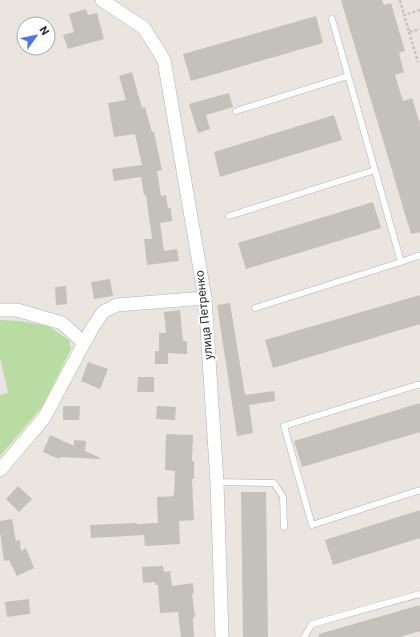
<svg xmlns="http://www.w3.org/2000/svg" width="420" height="637" font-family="Roboto,sans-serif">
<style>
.green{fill:#b8dca1}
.building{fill:#c4c0ba}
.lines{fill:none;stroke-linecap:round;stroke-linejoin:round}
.lane-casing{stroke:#afb1ba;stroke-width:7}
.street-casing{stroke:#afb1ba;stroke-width:14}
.path{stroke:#c4c4c4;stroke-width:2.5;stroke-dasharray:3 2;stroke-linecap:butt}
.lane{stroke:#fff;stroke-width:6}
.street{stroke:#fff;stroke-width:13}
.labels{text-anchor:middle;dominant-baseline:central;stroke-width:4;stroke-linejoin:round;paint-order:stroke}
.street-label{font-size:12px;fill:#2b2b2b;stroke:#fff}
</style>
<rect width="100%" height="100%" fill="#ebe5df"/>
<polygon class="green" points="0,320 20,321 48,326 69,340 71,349 42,407 0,456 0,395 8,393 0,358"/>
<g class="building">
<polygon points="341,0 382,0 384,5 391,3 405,51 399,53 404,72 395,75 403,101 412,98 420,124 420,232 411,234"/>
<polygon points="86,9 88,15 97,13 104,39 68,49 63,35 74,32 69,14"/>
<polygon points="316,16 323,43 191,81 183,54"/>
<polygon points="132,72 142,108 145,107 152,132 154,132 162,170 157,171 161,196 166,195 168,208 171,208 172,221 160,223 164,251 177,249 179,261 147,265 144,239 152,239 146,195 144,195 141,177 114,181 112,169 142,165 135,134 114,137 108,103 126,100 119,76"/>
<polygon points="229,93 233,107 206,115 210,129 198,133 189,104"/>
<polygon points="334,115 342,140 220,177 214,152"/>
<polygon points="373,202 381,228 246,269 238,243"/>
<polygon points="110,279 113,296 94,299 91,282"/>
<polygon points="66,286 67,304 56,305 55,287"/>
<polygon points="420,295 420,324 273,368 265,340"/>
<polygon points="230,303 245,395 274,391 275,401 249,405 253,433 237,436 217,305"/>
<polygon points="180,310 183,341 187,341 187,354 168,353 168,364 155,364 155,351 159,351 159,333 166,333 164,312"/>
<polygon points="88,362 108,369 100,389 81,381"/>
<polygon points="138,377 154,377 154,392 137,392"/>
<polygon points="420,403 420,432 302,467 294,441"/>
<polygon points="63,406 80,406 79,420 63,420"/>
<polygon points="157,406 176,407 175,420 156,419"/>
<polygon points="166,434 193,435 192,461 194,461 194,479 192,479 194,520 179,521 180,544 145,546 144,535 91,538 90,525 136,523 137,524 158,523 157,497 174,496 175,471 165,470"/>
<polygon points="50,435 74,446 74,440 86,441 85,451 100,458 100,459 61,457 59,459 43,452"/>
<polygon points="18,486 32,499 19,512 6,499"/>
<polygon points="241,492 266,492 268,637 243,637"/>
<polygon points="420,510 420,538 333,565 325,540"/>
<polygon points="12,519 16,541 20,540 21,551 26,548 34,568 17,576 9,560 4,561 0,532 0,521"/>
<polygon points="163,566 164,572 170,571 172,586 193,583 194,593 192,594 195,617 193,618 194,637 181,637 178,612 160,613 158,585 155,585 155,582 143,583 142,567"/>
<polygon points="29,599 30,614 7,617 5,602"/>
<polygon points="420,605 420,631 400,637 319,637 319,634"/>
</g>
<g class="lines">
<g class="lane-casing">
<g id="lane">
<polyline points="332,19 401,262 420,255"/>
<polyline points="236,111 348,76"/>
<polyline points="229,216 375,170"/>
<polyline points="255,308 401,262"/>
<polyline points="420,384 284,426 312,525 420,490"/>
<polyline points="217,482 274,483 283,497 284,527"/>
<polyline points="304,637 312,624 420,594"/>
</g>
</g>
<g class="street-casing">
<g id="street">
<polyline points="102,0 144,28 164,60 205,298 217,482 222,637"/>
<polyline points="0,310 17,310 62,323 84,343 44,418 0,470"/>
<polyline points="84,343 93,327 103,312 117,305 205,298"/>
</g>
</g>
<g class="path">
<polyline points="400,0 404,15"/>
<polyline points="420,10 404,15 409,32 420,29"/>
<polyline points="409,32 418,62"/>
</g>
<use href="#lane" class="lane"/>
<use href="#street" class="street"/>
</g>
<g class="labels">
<g class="street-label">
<text transform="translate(204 315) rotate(-96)">улица Петренко</text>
</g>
</g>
<g transform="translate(36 36) rotate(57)"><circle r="19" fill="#ffffff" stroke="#aaaaaa"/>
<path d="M0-3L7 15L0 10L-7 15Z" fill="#4f73e8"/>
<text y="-6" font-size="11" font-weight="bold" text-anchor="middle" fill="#2b2b2b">N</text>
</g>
</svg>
